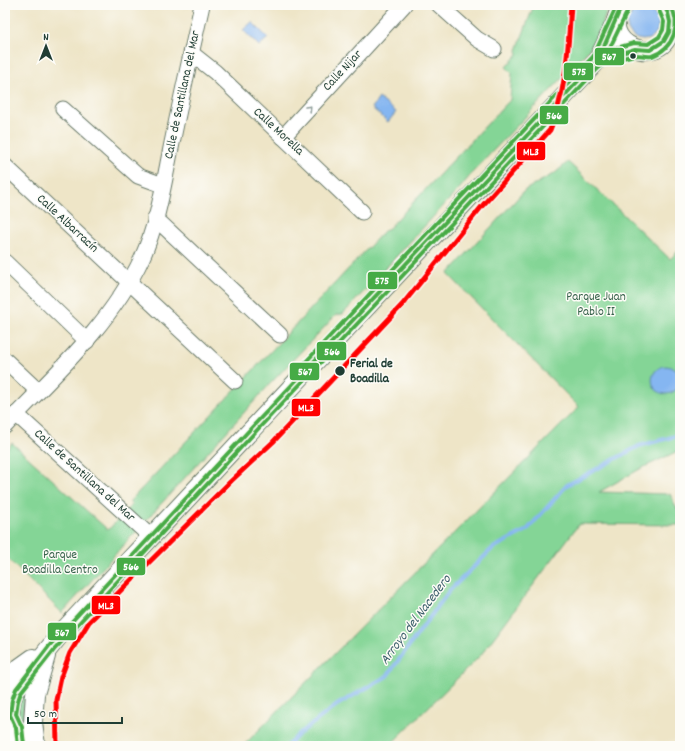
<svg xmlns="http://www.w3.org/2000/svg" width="685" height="751" font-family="Dekko,sans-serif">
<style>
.green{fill:#84d596;stroke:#528965}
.water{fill:#85b6f1;stroke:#527a92}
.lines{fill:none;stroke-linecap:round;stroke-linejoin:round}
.stream{stroke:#85b6f1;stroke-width:4}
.minor-casing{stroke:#677867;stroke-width:17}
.tertiary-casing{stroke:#677867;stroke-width:20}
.minor{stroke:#fff;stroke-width:15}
.tertiary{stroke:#fff;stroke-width:18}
.bus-1-casing{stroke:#fdfcf7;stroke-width:7}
.bus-2-casing{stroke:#fdfcf7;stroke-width:7}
.bus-3-casing{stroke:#fdfcf7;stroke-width:7}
.bus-1{stroke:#46ab45;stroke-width:4}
.bus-2{stroke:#46ab45;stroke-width:4}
.bus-3{stroke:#46ab45;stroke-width:4}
.rail-1-casing{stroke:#fdfcf7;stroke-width:8}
.rail-1{stroke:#f00;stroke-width:5}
.oneway{stroke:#8f9e9a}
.bus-dot{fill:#1f3d34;stroke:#fdfcf7;stroke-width:1.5}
.labels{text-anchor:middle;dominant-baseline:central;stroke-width:3;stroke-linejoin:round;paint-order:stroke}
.street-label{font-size:13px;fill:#1f3d34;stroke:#fdfcf7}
.park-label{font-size:13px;fill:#38634c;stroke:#fdfcf7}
.stop-label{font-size:13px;font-weight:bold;fill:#1f3d34;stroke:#fdfcf7;text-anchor:start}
.water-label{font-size:14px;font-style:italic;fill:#3e616d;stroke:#fdfcf7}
.line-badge{stroke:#fdfcf7;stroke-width:1.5}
.badge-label{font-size:11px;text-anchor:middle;font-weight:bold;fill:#fff}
</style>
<rect width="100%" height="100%" fill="#fdfcf7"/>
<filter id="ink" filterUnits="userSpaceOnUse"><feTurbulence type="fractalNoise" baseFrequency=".025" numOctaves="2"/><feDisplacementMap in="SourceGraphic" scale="8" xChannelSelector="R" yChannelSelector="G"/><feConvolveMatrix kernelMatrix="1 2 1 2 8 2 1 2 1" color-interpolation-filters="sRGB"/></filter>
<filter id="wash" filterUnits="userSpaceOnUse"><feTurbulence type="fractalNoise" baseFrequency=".012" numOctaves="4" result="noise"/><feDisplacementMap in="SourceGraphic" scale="16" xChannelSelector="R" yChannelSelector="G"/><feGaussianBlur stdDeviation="0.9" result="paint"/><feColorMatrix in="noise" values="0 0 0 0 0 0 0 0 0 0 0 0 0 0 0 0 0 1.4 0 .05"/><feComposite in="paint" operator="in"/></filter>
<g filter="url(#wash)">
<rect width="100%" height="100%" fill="#eee5c7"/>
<g class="green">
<polygon points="534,5 609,5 600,30 589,50 473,172 460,188 343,314 336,315 269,385 62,613 5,556 5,451 12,443 108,530 132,505 129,502 385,230 389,228 510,100 512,73 506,67 518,54 517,50"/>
<polygon points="568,162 670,259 680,249 680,450 640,469 599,492 670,494 680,515 680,525 579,524 480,656 389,746 243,746 579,407 448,274 525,190 555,173"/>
<polygon points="28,680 23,711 24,728 16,708"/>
</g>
<g class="water">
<circle cx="643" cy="24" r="16"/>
<polygon points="252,22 268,38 259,46 243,30"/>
<polygon points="379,98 396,112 388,122 372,108"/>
<circle cx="666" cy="380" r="14"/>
</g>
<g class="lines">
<polyline class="stream" points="287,746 299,734 337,705 387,676 449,591 493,548 527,530 567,485 639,446 680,435"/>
</g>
</g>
<g filter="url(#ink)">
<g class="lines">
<g class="minor-casing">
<g id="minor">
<polyline points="439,5 477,39 494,49"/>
<polyline points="191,53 215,72 362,212"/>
<polyline points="63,109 138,176 163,185"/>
<polyline points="283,137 404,5"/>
<polyline points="5,166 235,381"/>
<polyline points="155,218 280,335"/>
<polyline points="5,262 87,341"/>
<polyline points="5,360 38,391"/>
<polyline points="16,414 151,537"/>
<path d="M 5,426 C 55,374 111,324 142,258 C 157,225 163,188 170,153 C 180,103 191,54 202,5"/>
</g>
</g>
<g class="tertiary-casing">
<g id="tertiary">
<path d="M 624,5 C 592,43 664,72 670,28 C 671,19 669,12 663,5"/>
<polyline points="5,678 33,658"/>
<polyline points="5,708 16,728 18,746"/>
<polyline points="10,715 12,700 16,689 63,631 598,60 616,21"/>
<polyline points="36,746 33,722 35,694 46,656"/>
</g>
</g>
<use href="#minor" class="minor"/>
<use href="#tertiary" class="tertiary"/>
<g class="bus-1-casing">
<g id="bus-1">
<polyline points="580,78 598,60 635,49 650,50 664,41 669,32 670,22 668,13 663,5"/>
<polyline points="18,746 16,728 10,715 12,700 16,689 49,646 255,424 598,60 619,12 624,5"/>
</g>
</g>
<g class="bus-2-casing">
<g id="bus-2">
<path d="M 585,81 C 590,76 595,70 601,66 C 606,62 630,56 637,55 C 641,55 647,57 652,56 C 674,48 682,24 670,5"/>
<polyline points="24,745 22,727 16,714 18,701 21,692 54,650 259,428 602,64 629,8"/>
</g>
</g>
<g class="bus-3-casing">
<g id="bus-3">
<polyline points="577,73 596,54 634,43 648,44 659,37 663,30 664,22 658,8"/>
<polyline points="299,369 593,57 617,5"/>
</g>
</g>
<use href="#bus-1" class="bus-1"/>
<use href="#bus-2" class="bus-2"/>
<use href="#bus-3" class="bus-3"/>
<g class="rail-1-casing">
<path id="rail-1" d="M 57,746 L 56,700 L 61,677 L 70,653 L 89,622 L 230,482 L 273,442 L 402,305 L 483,205 L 550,130 C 567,90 568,47 571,5"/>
</g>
<use href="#rail-1" class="rail-1"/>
</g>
<defs><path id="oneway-chevron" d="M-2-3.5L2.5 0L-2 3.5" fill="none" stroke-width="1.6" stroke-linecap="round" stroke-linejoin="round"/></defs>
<use class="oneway" href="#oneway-chevron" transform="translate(309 108) rotate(-47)"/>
</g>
<g class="bus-dot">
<circle cx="633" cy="56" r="3.5"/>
<circle cx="340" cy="371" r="5.5"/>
</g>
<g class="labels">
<g class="street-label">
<text transform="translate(343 71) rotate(-47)">Calle Nijar</text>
<text transform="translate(183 95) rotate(-78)">Calle de Santillana del Mar</text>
<text transform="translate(278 132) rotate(43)">Calle Morella</text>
<text transform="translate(67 224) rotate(43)">Calle Albarracín</text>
<text transform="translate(84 476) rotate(42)">Calle de Santillana del Mar</text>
</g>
<g class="park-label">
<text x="596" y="297">Parque Juan<tspan x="596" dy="15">Pablo II</tspan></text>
<text x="60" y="555">Parque<tspan x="60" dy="15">Boadilla Centro</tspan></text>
</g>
<g class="stop-label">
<text x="350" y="364">Ferial de<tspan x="350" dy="15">Boadilla</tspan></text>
</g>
<g class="water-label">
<text transform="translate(416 620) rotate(-53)">Arroyo del Nacedero</text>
</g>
</g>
<g class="line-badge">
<rect x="594" y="47" width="31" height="19" rx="4" fill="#46ab45"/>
<rect x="563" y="62" width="31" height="19" rx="4" fill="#46ab45"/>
<rect x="539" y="105" width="30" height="20" rx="4" fill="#46ab45"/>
<rect x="516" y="141" width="30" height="20" rx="4" fill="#f00"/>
<rect x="367" y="271" width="31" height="19" rx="4" fill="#46ab45"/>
<rect x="316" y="341" width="31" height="20" rx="4" fill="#46ab45"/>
<rect x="289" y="362" width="31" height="19" rx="4" fill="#46ab45"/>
<rect x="291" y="398" width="30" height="19" rx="4" fill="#f00"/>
<rect x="116" y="557" width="30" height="19" rx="4" fill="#46ab45"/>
<rect x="91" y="595" width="30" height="20" rx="4" fill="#f00"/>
<rect x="47" y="622" width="30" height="19" rx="4" fill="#46ab45"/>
</g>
<g class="badge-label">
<text x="609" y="60">567</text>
<text x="579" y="75">575</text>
<text x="554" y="119">566</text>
<text x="531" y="155">ML3</text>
<text x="382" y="284">575</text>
<text x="332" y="355">566</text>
<text x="305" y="375">567</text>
<text x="306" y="411">ML3</text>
<text x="131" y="570">566</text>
<text x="106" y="609">ML3</text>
<text x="62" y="636">567</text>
</g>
<rect width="685" height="751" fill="none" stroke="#fdfcf7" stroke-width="20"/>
<g transform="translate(46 46)" stroke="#fdfcf7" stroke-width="3" paint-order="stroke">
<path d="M0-3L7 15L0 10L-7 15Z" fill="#1f3d34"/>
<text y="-6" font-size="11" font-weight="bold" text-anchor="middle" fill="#1f3d34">N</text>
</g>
<path d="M28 717v6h94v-6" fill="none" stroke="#1f3d34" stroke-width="2"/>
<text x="34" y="717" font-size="12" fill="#1f3d34" stroke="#fdfcf7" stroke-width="3" paint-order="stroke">50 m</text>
</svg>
